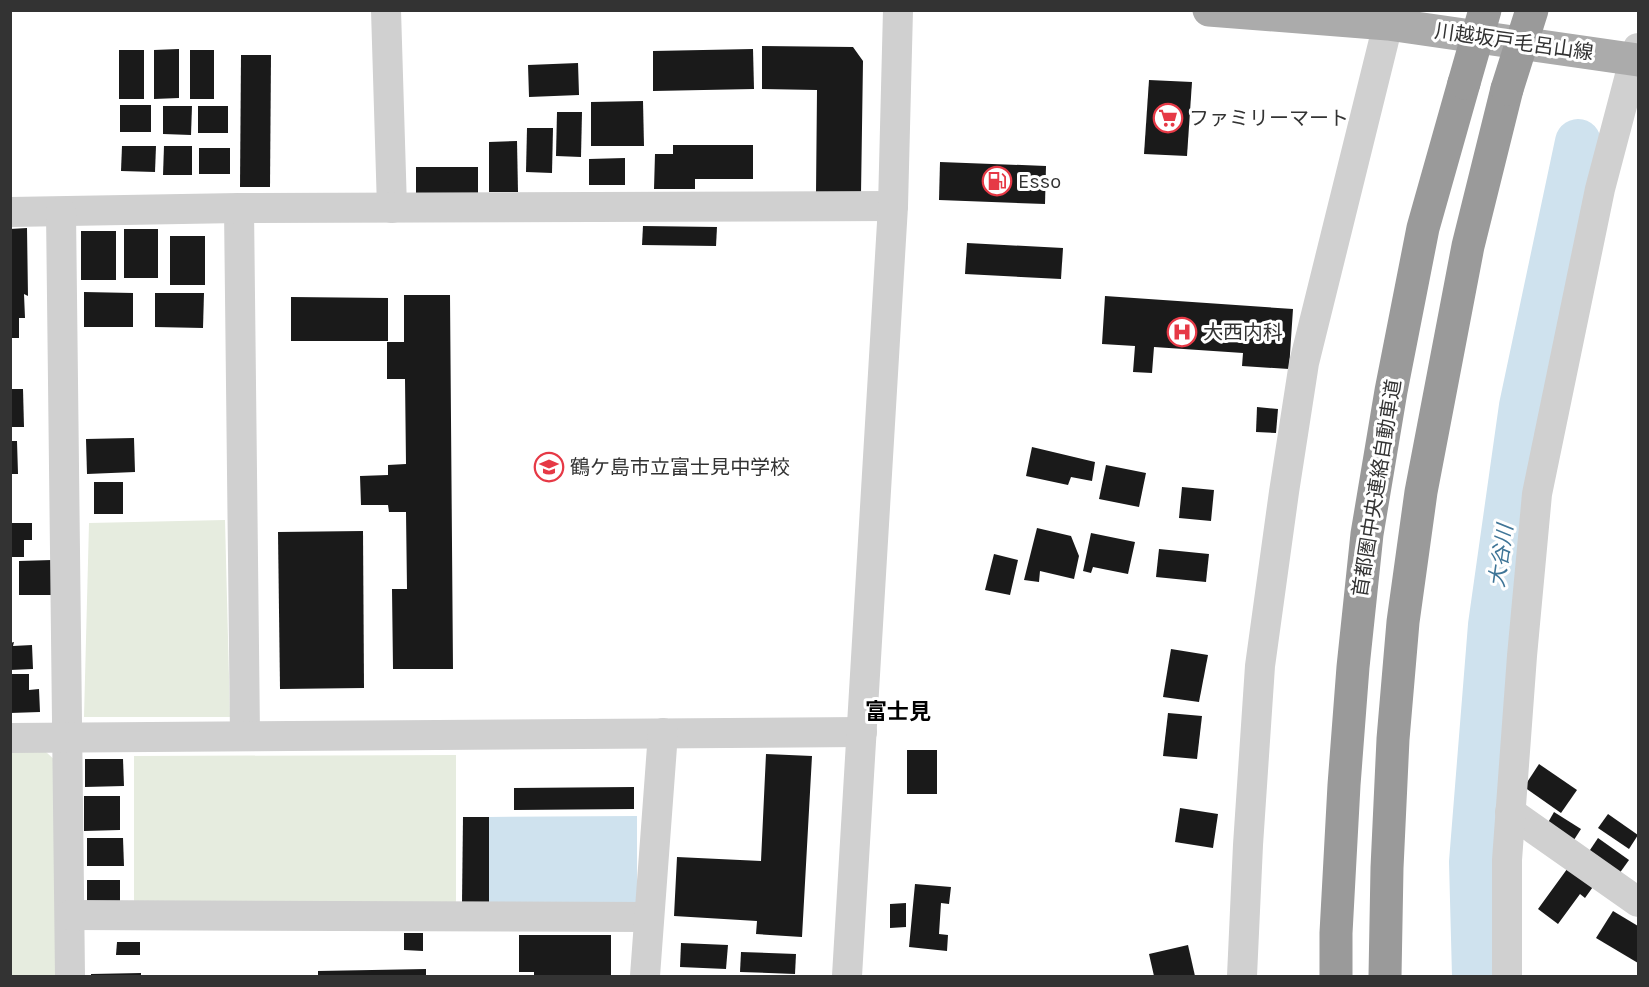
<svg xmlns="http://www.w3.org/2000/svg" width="1649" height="987" font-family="Karla,'Noto Sans JP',sans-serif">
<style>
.green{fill:#e6ecdf}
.water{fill:#cfe2ee}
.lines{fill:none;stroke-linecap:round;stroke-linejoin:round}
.river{stroke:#cfe2ee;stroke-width:46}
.building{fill:#1a1a1a}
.minor{stroke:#d0d0d0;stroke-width:30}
.major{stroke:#ababab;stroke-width:33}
.highway{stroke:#9a9a9a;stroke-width:33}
.highway-bridge{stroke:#9a9a9a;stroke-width:33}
.labels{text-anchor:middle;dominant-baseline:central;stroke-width:6;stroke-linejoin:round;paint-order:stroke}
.street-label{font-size:20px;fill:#333;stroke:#fff}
.poi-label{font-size:20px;fill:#333;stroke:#fff;text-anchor:start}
.water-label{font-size:21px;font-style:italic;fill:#3f7597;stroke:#fff}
.quarter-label{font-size:22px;font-weight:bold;fill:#000;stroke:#fff}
</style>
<rect width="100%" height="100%" fill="#fff"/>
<g class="green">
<polygon points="225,520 230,717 84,717 89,523"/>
<polygon points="10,752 46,752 57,762 58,976 11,976"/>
<polygon points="456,755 456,905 134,906 134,756"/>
</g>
<polygon class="water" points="637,816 637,902 489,902 489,817"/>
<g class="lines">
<polyline class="river" points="1475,976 1472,862 1491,625 1522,406 1578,142"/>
</g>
<g class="building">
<polygon points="762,46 853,47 863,61 861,194 816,194 817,90 762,89"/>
<polygon points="179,49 179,98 154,99 154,50"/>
<polygon points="753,49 754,89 653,91 653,51"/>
<rect x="119" y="50" width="25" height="49"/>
<rect x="190" y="50" width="24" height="49"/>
<polygon points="241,55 271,55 270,187 240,187"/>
<polygon points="578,63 579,95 529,97 528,65"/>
<polygon points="1149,80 1192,82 1187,156 1144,154"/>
<polygon points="643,101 644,146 591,146 591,102"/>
<rect x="120" y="105" width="31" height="27"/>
<polygon points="163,106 192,106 191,135 163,134"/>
<rect x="198" y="106" width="30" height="27"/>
<polygon points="557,112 582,112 581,157 556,156"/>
<polygon points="527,128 553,128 552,173 526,172"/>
<polygon points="517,141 518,192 489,192 489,142"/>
<polygon points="673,145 753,145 753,179 695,179 695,189 654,189 655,154 673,154"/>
<polygon points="122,146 156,146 155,172 121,171"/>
<polygon points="164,146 192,146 192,175 163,175"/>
<rect x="199" y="148" width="31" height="26"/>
<polygon points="625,158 625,185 589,185 589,159"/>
<polygon points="940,162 1046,166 1045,204 939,200"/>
<rect x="416" y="167" width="62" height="28"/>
<polygon points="643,226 717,227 716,246 642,245"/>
<polygon points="27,228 28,296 24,294 25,318 19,318 19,338 10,338 10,229"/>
<rect x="124" y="229" width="34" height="49"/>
<rect x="81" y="231" width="35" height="49"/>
<rect x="170" y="236" width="35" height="49"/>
<polygon points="967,243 1063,248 1061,279 965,274"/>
<polygon points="84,292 133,293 133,327 84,327"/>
<polygon points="155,293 204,293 203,328 155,327"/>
<polygon points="404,295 450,295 453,669 393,669 392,589 407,589 406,512 389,512 388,505 361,505 360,476 388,475 388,465 406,464 405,379 387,379 387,342 404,342"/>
<polygon points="1105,296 1293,309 1289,369 1242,366 1243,353 1154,347 1152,373 1133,372 1135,346 1102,344"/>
<polygon points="291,297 388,298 388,341 291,341"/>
<polygon points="10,389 23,389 24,427 10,427"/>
<polygon points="1257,407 1278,409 1276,433 1256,432"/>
<polygon points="134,438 135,472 87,474 86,439"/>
<polygon points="10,441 17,441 18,474 10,474"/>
<polygon points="1032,447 1095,462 1092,481 1071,477 1068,485 1026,476"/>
<polygon points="1106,465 1146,473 1139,507 1099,499"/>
<rect x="94" y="482" width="29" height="32"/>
<polygon points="1182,487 1214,490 1211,521 1179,518"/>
<polygon points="10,523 32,523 32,540 24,540 24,557 10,557"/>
<polygon points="1037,528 1071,536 1079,556 1074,579 1040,571 1039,582 1024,580"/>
<polygon points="363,531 364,688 280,689 278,532"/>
<polygon points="1091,533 1135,542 1128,574 1093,567 1091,573 1083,571"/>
<polygon points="1159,549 1209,554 1206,582 1156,577"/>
<polygon points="994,554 1018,560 1010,595 985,590"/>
<polygon points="52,560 53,595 19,595 19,561"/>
<polygon points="14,642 13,646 32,645 33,669 10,670 10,643"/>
<polygon points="1171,649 1208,655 1199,702 1163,697"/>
<polygon points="10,674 29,674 29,690 39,689 40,712 10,713"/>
<polygon points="1168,713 1202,716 1197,759 1163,756"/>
<rect x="907" y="750" width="30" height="44"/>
<polygon points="766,754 812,756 802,937 756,934 757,921 674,916 677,857 761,861"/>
<polygon points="85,759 123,759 124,786 85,787"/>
<polygon points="1539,764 1577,790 1561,813 1524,787"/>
<polygon points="634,787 634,809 514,810 514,788"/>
<polygon points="84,796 120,796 120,830 84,831"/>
<polygon points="1180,808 1218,814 1213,848 1175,842"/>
<polygon points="1554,812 1581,829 1572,843 1546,826"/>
<polygon points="1608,814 1638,835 1629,849 1598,828"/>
<polygon points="463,817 489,817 489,902 462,903"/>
<polygon points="87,838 123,838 124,866 87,866"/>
<polygon points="1598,838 1629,860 1619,874 1588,853"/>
<polygon points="1570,865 1595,884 1585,898 1580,894 1558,924 1538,909"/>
<rect x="87" y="880" width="33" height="24"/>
<polygon points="915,884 951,887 949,904 941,903 939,934 948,935 947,951 909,947"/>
<polygon points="906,903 906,927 890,928 890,904"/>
<polygon points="1613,911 1638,926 1638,963 1596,938"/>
<polygon points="404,933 423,933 423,951 404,950"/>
<polygon points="519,935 611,935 611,976 534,976 534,972 519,972"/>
<polygon points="117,942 140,942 140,955 116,955"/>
<polygon points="681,943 728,945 726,969 680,967"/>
<polygon points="1188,945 1195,976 1154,976 1149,954"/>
<polygon points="741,952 796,954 795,974 740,972"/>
<polygon points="426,969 426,976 318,976 318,971"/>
<polygon points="141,973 141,976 91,976 91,974"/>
</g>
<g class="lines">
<g class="minor">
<polyline points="386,10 392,208"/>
<polyline points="239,208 245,735"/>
<polyline points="10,212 239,208 893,206"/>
<polyline points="61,212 70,976"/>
<polyline points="10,738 862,732"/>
<polyline points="1510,812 1638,902"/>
<polyline points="70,915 649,917"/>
<polyline points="645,976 663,733"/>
<polyline points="847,976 893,206 898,10"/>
<polyline points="1242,976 1248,845 1260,666 1284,492 1304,363 1388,24 1393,10"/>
<polyline points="1507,976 1507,860 1522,656 1537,494 1600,189 1634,60 1638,48"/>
</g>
<polyline class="major" points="1209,10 1388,24 1638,60"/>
<g class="highway">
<polyline points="1336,976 1336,933 1344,785 1353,667 1367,534 1391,391 1423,228 1464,83"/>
<polyline points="1385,976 1387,868 1393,739 1403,622 1421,492 1468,246 1507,89"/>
</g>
<g class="highway-bridge">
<polyline points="1464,83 1485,10"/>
<polyline points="1507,89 1532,10"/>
</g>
</g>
<defs>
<g id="supermarket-ring" transform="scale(1.5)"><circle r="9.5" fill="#fff" stroke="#e63946" stroke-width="1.5"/><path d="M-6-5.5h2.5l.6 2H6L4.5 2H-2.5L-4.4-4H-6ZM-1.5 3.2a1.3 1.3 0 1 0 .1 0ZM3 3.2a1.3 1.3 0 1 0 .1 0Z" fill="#e63946"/></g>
<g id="fuel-ring" transform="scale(1.5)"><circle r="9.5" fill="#fff" stroke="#e63946" stroke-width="1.5"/><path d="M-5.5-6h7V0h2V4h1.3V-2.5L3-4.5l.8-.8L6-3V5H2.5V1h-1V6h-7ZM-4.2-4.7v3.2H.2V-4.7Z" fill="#e63946"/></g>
<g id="hospital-ring" transform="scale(1.5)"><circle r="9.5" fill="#fff" stroke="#e63946" stroke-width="1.5"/><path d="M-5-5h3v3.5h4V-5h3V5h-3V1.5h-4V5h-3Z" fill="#e63946"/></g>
<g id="school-ring" transform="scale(1.5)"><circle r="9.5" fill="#fff" stroke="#e63946" stroke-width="1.5"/><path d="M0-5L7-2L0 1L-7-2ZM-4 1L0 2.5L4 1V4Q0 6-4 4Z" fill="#e63946"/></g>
</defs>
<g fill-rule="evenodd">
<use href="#supermarket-ring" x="1168" y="118"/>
<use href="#fuel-ring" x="997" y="181"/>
<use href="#hospital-ring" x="1182" y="332"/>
<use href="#school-ring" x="549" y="467"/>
</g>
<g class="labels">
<g class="street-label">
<text transform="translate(1514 42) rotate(8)">川越坂戸毛呂山線</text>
<text transform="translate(1377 488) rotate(-81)">首都圏中央連絡自動車道</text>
</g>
<g class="poi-label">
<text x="1189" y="118">ファミリーマート</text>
<text x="1018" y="181">Esso</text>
<text x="1203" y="332">大西内科</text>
<text x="570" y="467">鶴ケ島市立富士見中学校</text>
</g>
<g class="water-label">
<text transform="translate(1501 556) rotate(-82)">大谷川</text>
</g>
<g class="quarter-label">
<text x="898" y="712">富士見</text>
</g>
</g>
<rect width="1649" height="987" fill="none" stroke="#333333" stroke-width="24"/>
</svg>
